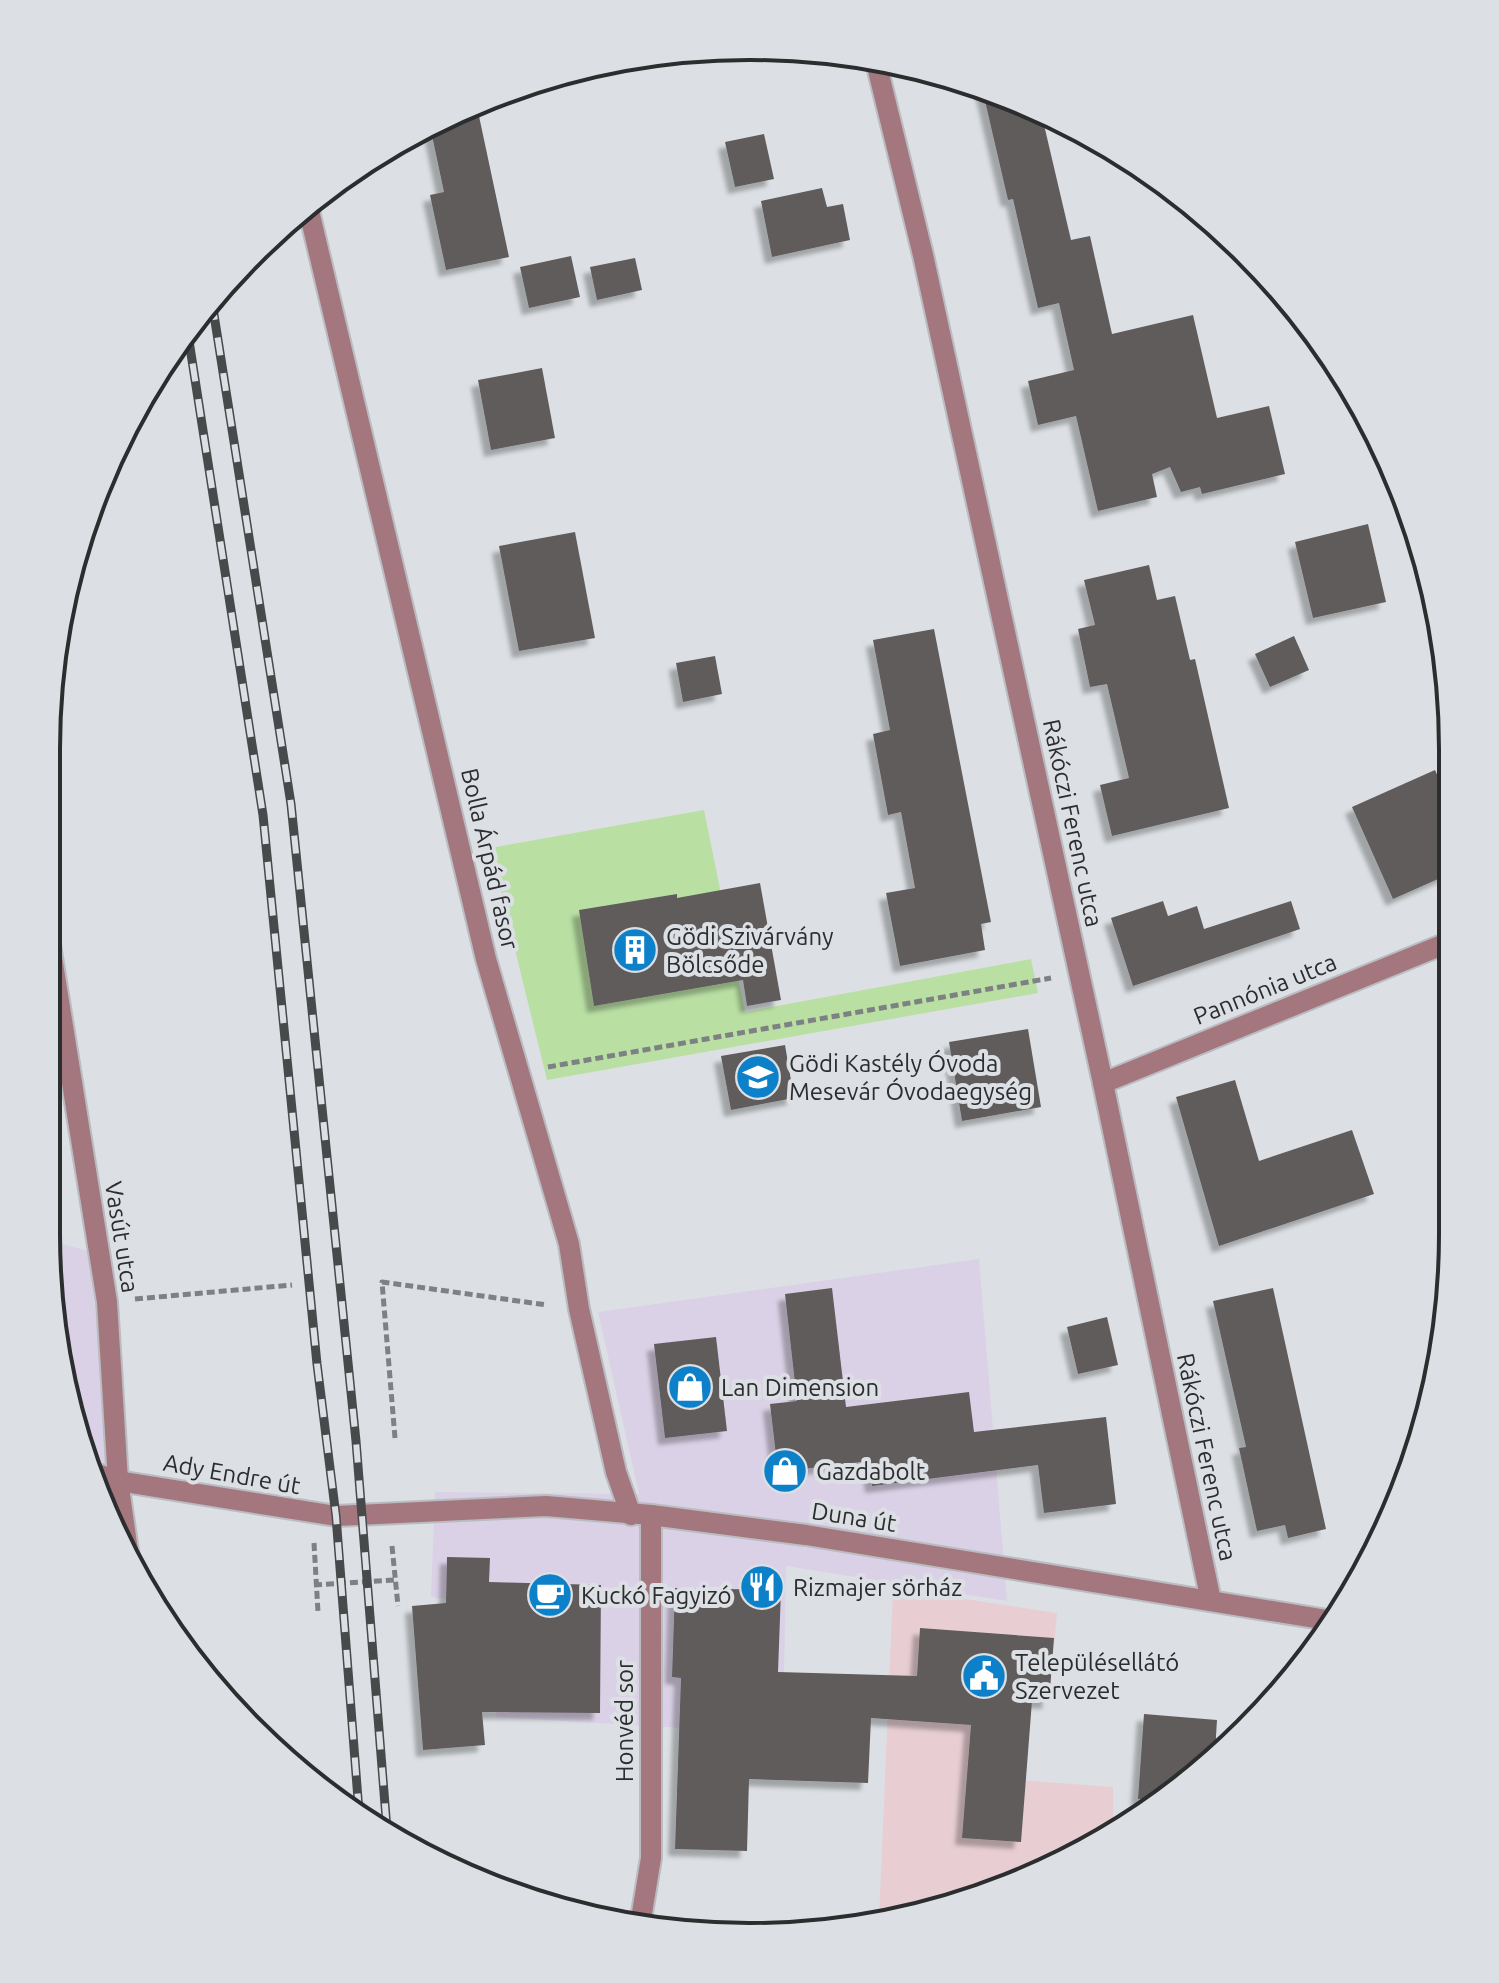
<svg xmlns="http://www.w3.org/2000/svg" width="1499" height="1983" font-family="Ubuntu,sans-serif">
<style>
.commercial{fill:#dad1e6}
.industrial{fill:#e8ced3}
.green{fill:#b9dfa3}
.building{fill:#605b5c;filter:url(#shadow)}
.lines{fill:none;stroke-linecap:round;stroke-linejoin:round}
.minor-casing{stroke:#b9bcc0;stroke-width:24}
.path{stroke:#7e8183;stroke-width:5;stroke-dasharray:8 4;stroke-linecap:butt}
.minor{stroke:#a4767d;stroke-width:20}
.rail-casing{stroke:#47494b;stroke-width:9}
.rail{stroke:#dce0e4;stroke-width:6;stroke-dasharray:18;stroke-linecap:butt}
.labels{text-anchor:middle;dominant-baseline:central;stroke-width:8;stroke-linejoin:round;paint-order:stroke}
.street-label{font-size:24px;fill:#2b2d2e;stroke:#dce0e4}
.poi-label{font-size:24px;fill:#2b2d2e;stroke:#dce0e4;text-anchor:start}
.rim{fill:none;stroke:#2b2d2e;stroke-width:4}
</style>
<defs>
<filter id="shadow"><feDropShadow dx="-7" dy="7" stdDeviation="2" flood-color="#0004"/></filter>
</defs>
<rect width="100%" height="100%" fill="#dce0e4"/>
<g class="commercial">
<polygon points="47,1240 89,1251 118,1532 70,1416"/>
<polygon points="979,1259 1007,1601 786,1566 783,1734 496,1717 499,1606 431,1597 435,1492 639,1494 598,1312"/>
</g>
<polygon class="industrial" points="893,1588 1057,1613 1049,1702 973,1696 968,1776 1113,1787 1113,1832 975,1900 879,1919"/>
<polygon class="green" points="704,810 745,1012 1031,959 1038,993 547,1080 490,848"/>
<g class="building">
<polygon points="982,88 1018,99 1041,112 1071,240 1090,236 1112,334 1193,315 1217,418 1269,406 1285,474 1202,494 1200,487 1181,492 1170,467 1152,474 1157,497 1098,511 1076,416 1038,425 1028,381 1074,370 1059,303 1038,308 1013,199 1008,200"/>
<polygon points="476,102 509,257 446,270 430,195 444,192 430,126"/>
<polygon points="764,134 774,179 735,187 725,142"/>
<polygon points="822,188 827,207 843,204 850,240 772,257 761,201"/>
<polygon points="571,256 580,297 529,308 520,267"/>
<polygon points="635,258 642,290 597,300 590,267"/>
<polygon points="542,368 555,438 491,450 478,380"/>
<polygon points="1368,524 1386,602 1313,618 1295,542"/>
<polygon points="575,532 595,638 519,651 499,546"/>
<polygon points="1149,565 1157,600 1175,596 1190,660 1195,659 1229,808 1112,836 1100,785 1129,778 1107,684 1090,687 1078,629 1095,625 1084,580"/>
<polygon points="934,629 991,922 981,924 985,950 900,966 886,893 915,888 901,812 888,815 873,734 890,730 873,640"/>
<polygon points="1294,636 1309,670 1270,687 1255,654"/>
<polygon points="715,656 722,694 683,702 676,663"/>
<polygon points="1435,770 1447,796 1447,875 1393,899 1352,807"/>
<polygon points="760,883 781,1000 747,1006 743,980 594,1006 579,910 677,894 677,898"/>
<polygon points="1163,901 1168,916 1197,906 1204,929 1291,901 1300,929 1133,986 1111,918"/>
<polygon points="1028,1029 1041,1107 962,1121 949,1042"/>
<polygon points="785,1045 794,1098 731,1110 721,1056"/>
<polygon points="1235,1080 1259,1161 1352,1130 1374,1194 1219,1246 1176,1097"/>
<polygon points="832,1288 846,1407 969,1392 974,1432 1106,1417 1116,1504 1044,1513 1038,1465 872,1486 869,1461 778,1472 770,1404 797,1401 785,1294"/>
<polygon points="1273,1288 1326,1529 1288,1538 1285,1525 1257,1531 1239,1448 1246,1447 1213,1301"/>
<polygon points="1107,1317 1118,1365 1078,1374 1067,1327"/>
<polygon points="716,1337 727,1431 665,1438 654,1344"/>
<polygon points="447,1557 490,1558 489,1582 601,1585 600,1713 482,1712 485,1745 423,1750 412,1606 446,1603"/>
<polygon points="675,1588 781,1590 778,1672 917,1676 920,1628 1054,1638 1049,1702 1032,1701 1021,1842 962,1838 971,1725 871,1718 868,1783 749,1779 747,1851 675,1849 681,1678 672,1677"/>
<polygon points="1144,1714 1217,1720 1215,1753 1161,1800 1138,1799"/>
</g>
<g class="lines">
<g class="minor-casing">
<g id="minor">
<polyline points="875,58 923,255 1103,1083 1211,1601"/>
<polyline points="309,211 486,959 569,1244 579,1309 616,1472 631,1515"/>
<polyline points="47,926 107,1302 118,1481 129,1558"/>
<polyline points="1103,1083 1447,943"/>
<polyline points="94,1473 118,1481 336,1516 546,1506 651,1515 806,1535 1333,1621"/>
<polyline points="640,1925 651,1858 651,1515"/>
</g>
</g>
<g class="path">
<polyline points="548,1067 1051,978"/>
<polyline points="135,1299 292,1285"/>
<polyline points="395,1438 382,1282 547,1305"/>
<polyline points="314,1543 318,1612"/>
<polyline points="392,1546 398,1606"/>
<polyline points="314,1585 395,1580"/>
</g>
<use href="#minor" class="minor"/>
<g class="rail-casing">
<g id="rail">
<polyline points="212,302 291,804 356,1441 387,1830"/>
<polyline points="187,328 263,815 317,1364 336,1516 359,1812"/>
</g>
</g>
<use href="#rail" class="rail"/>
</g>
<defs>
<g id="building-disc" transform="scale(2.3)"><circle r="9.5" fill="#0c80c9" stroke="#dce0e4"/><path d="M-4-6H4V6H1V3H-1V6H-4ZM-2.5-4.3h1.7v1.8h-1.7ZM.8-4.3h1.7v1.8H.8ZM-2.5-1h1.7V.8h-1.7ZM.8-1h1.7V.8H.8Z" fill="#fff"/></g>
<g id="school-disc" transform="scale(2.3)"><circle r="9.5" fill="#0c80c9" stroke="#dce0e4"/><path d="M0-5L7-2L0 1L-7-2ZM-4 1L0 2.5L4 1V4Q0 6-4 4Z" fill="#fff"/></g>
<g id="shop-disc" transform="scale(2.3)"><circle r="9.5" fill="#0c80c9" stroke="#dce0e4"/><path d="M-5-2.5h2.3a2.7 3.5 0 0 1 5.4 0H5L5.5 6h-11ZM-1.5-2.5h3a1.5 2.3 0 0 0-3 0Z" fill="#fff"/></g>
<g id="restaurant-disc" transform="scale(2.3)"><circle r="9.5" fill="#0c80c9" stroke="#dce0e4"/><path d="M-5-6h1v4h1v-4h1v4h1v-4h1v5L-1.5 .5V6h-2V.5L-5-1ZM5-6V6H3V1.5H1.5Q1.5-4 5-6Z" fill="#fff"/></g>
<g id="cafe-disc" transform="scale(2.3)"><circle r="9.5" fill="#0c80c9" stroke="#dce0e4"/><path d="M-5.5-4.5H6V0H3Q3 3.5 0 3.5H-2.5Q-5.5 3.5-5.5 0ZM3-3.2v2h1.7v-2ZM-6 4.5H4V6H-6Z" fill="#fff"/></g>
<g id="civic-disc" transform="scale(2.3)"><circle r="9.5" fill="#0c80c9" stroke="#dce0e4"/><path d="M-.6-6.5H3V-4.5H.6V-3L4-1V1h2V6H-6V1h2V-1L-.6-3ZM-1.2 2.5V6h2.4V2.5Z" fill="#fff"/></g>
</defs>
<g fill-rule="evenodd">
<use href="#building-disc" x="635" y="950"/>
<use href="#school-disc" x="758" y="1077"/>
<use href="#shop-disc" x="690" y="1387"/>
<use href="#shop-disc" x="785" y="1471"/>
<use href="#restaurant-disc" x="762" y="1587"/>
<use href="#cafe-disc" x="550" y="1595"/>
<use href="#civic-disc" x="984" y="1676"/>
</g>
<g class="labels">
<g class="street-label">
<text transform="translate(1073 823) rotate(78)">Rákóczi Ferenc utca</text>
<text transform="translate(490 859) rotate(77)">Bolla Árpád fasor</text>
<text transform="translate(1265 989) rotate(-22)">Pannónia utca</text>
<text transform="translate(122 1237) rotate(81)">Vasút utca</text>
<text transform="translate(1207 1457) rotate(78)">Rákóczi Ferenc utca</text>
<text transform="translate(232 1474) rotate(10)">Ady Endre út</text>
<text transform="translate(854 1517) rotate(9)">Duna út</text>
<text transform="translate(624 1721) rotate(-90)">Honvéd sor</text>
</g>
<g class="poi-label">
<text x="666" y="936">Gödi Szivárvány<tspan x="666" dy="28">Bölcsőde</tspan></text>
<text x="789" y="1063">Gödi Kastély Óvoda<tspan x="789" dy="28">Mesevár Óvodaegység</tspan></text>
<text x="721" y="1387">Lan Dimension</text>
<text x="816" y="1471">Gazdabolt</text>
<text x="793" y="1587">Rizmajer sörház</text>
<text x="581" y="1595">Kuckó Fagyizó</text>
<text x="1015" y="1662">Településellátó<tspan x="1015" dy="28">Szervezet</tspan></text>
</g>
</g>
<path d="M0 0H1499V1983H0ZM749 60H750A689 689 0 0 1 1439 749V1234A689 689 0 0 1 750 1923H749A689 689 0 0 1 60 1234V749A689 689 0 0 1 749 60Z" fill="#dce0e4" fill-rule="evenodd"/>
<path class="rim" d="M749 60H750A689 689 0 0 1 1439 749V1234A689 689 0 0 1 750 1923H749A689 689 0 0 1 60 1234V749A689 689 0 0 1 749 60Z"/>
</svg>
